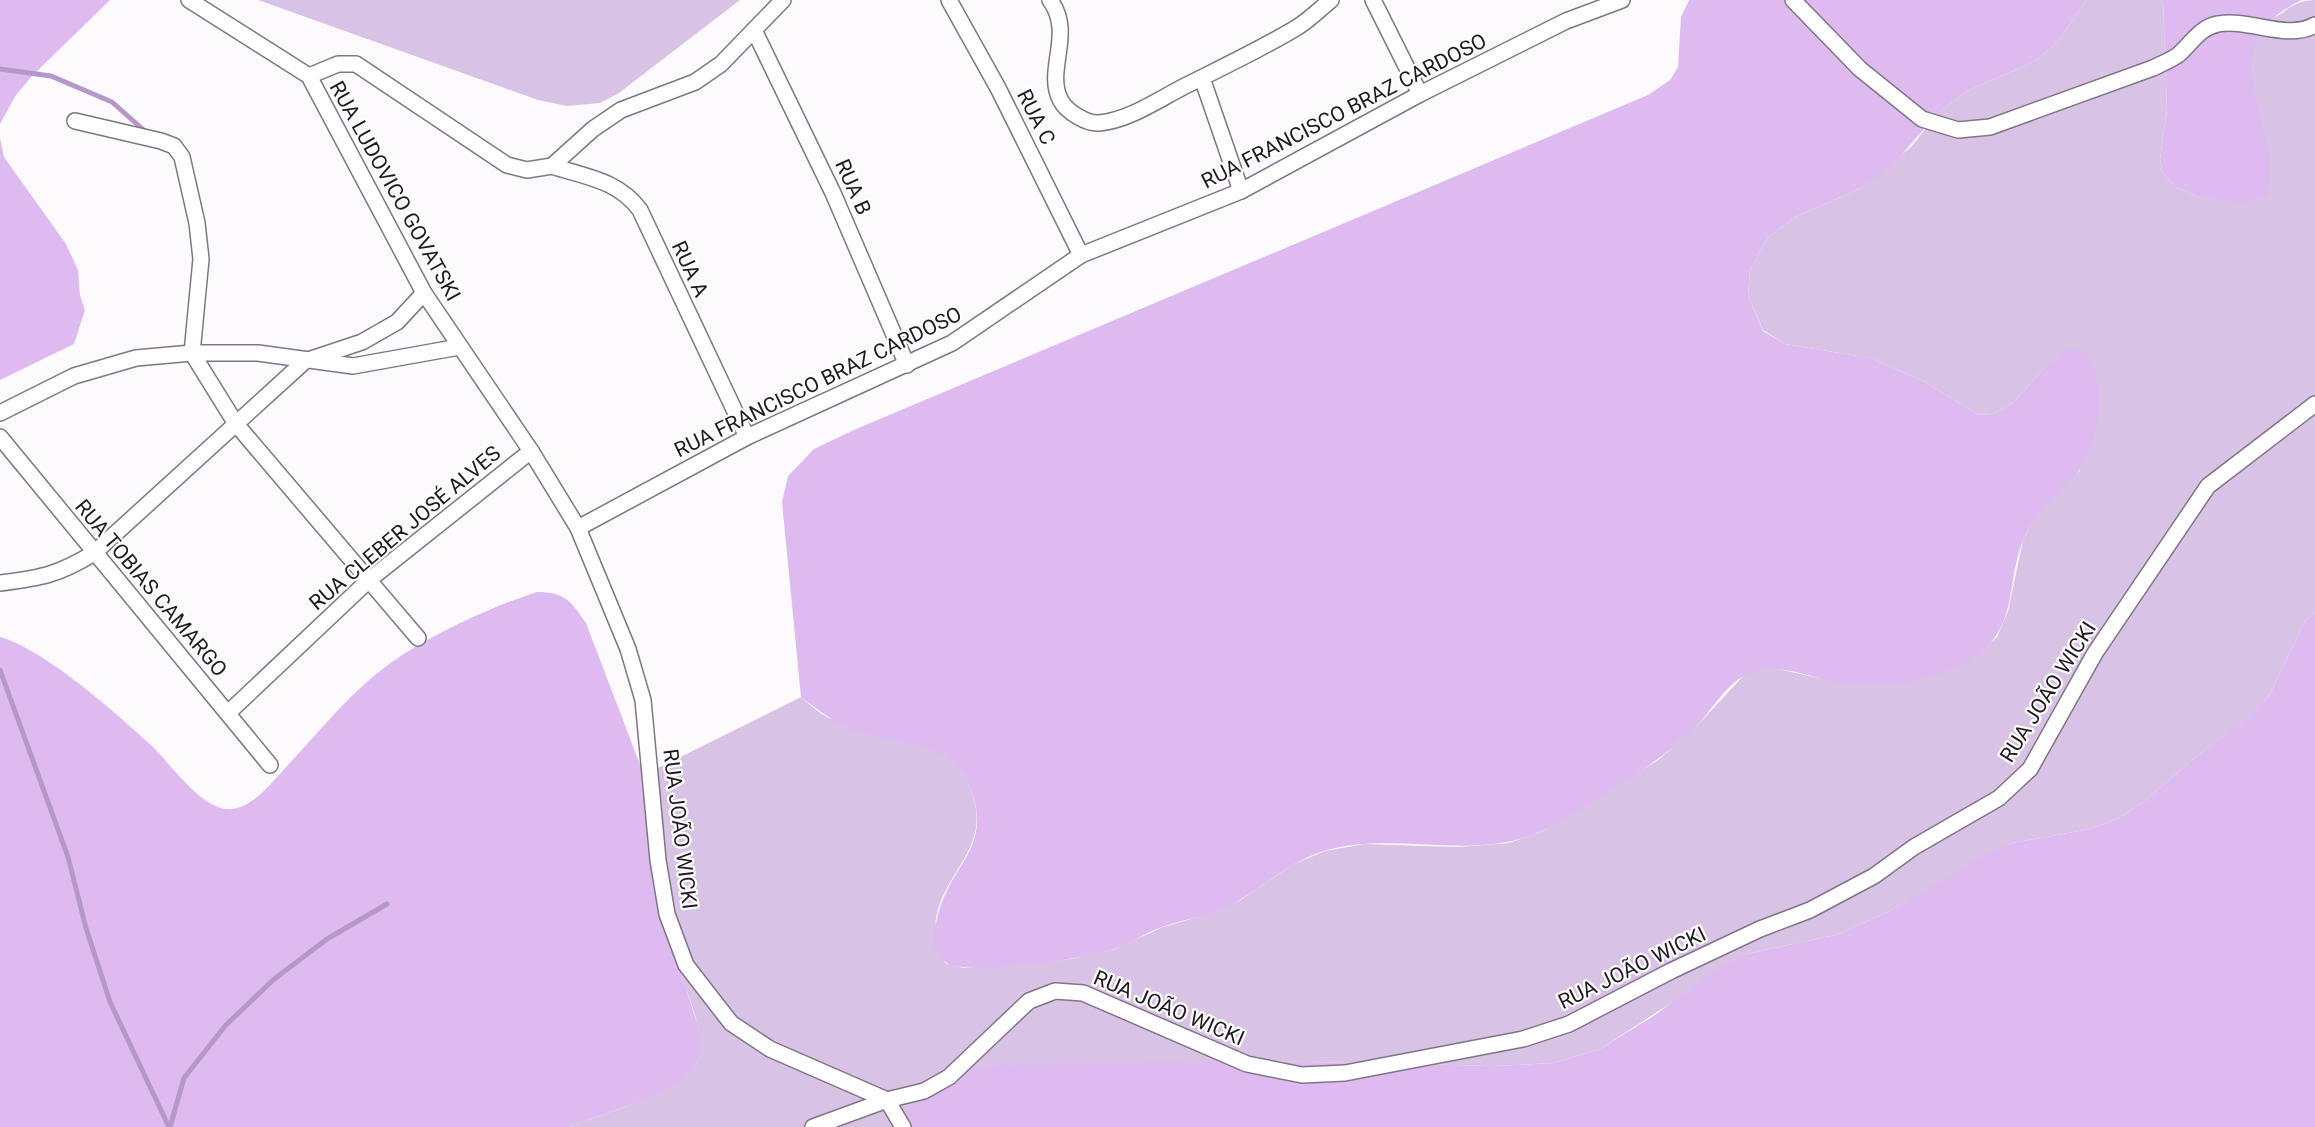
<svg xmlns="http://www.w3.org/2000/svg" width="2315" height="1127" font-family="Roboto,sans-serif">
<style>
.green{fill:#d9c3e5}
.forest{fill:#ddbbf0}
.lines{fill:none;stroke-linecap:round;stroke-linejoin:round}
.stream{stroke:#b796c9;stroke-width:5}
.minor-casing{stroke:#807587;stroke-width:18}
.minor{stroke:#fff;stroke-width:15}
.labels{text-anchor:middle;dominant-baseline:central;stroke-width:4.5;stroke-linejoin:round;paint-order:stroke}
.street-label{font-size:21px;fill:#1f1a21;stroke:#fff}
</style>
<rect width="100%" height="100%" fill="#fdfafe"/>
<g class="green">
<polygon points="258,0 740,0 619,93 600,103 567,106 538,100"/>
<path d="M 2086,0 L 2163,0 L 2167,110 L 2160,159 L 2162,171 L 2175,187 L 2195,195 L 2271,167 C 2264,135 2238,53 2263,26 C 2267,21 2276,17 2282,13 C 2293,5 2300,0 2315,0 L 2315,612 L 2305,621 L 2269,696 L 2244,723 L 2203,751 L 2141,804 L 2117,819 L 2090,829 L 2012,843 L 1890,911 L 1839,934 L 1747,954 L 1600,1049 L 1554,1063 L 1495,1066 L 1263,1061 L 899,1127 L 567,1127 L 636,1103 L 696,1066 C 706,1023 688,1004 679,964 C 664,902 656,838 644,775 L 801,697 C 809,704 818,712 827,717 C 865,736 917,733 951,761 C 961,769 967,780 971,791 C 993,846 945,870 936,918 C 934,930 942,950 945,963 L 964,968 L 1009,966 L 1071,959 L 1115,949 L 1163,927 L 1215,912 L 1242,899 L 1292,865 L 1325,851 L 1364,844 L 1458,847 L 1509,843 L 1543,831 L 1658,760 L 1695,728 L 1745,674 L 1769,667 L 1846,684 L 1974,657 L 1997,637 L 2008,611 L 2023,540 L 2037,513 L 2080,470 L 2047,365 L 2013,403 L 1992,415 L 1977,414 L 1925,382 L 1870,358 L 1785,344 L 1763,330 L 1748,296 L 1750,270 L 1767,238 L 1795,217 L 1861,188 L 1911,147 L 1938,113 L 1967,91 L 2035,61 L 2057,43 Z"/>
</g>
<g class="forest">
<polygon points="0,0 110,0 32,76 16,95 0,124"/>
<path d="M 1689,0 L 2086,0 L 2057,43 L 2035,61 L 1967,91 L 1938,113 L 1891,167 L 1861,188 L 1795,217 L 1767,238 L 1750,270 L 1748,296 L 1763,331 L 1785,344 L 1870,358 L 1925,382 L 1977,414 L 1992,415 L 2013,403 L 2047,365 L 2066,350 L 2080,347 C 2085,353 2091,358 2093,365 C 2104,396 2099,447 2077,473 C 2059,495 2038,509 2025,536 C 2005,579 2020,626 1975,657 C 1942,679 1883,690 1844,684 C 1813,679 1780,661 1750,673 C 1726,682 1710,714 1692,731 C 1660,760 1625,782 1588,805 C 1573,813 1558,824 1542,831 C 1474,862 1397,831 1327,850 C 1285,862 1255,896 1216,912 C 1199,918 1181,920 1165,926 C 1148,931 1134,942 1117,948 C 1090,958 970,977 947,963 C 941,960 937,951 933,946 C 935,927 937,910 946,893 C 955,872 972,855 976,831 C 979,818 976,803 971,791 C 951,737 900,747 856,731 C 835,723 819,711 801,697 L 782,502 L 788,476 L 814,449 L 856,429 L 1648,95 L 1670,80 L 1678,67 L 1681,17 Z"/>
<path d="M 2163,0 L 2302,0 C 2236,31 2251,73 2264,133 C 2266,144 2271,157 2271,169 C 2270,178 2268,187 2267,196 L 2239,203 L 2195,195 L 2175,187 L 2162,171 L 2160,159 L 2167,110 Z"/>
<polygon points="0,138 4,157 66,244 78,270 80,295 85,310 74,344 0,380"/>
<path d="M 537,592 C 565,592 571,601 586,623 L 644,775 L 679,966 L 697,1023 L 701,1044 L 696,1066 L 678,1084 L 636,1103 L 567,1127 L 0,1127 L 0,637 C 44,649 116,713 151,745 C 169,762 200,807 226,809 C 250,812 272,782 287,766 C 322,729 355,686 398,658 C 434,633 496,605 537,592 Z"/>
<polygon points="2315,612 2315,1127 899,1127 907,1112 936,1080 958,1069 1004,1065 1263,1061 1495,1066 1554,1063 1600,1049 1655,1015 1715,970 1747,954 1839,934 1890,911 1986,854 2012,843 2090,829 2117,819 2141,804 2203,751 2244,722 2269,696 2305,621"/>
</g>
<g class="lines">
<g class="stream">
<polyline points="0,69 51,76 112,102 147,133"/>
<polyline points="0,670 68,857 86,928 110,1002 169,1127"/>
<polyline points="170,1127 184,1078 225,1026 273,980 327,939 387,904"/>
</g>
<g class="minor-casing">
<g id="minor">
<polyline points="189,0 309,76"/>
<polyline points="783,0 721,64 695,82 621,110 593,129 552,166 527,170 507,165 356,64 338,64 309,76 424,293 531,451 578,528 628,649 643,700 658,860 667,914 686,965 731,1023 770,1049 887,1100"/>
<polyline points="949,0 998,88 1081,255"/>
<path d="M 1050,0 C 1075,34 1044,71 1061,101 C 1067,112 1087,124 1099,123 C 1130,120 1159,99 1187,85 C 1223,67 1261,49 1296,28 C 1308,21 1320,9 1331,0"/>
<polyline points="1373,0 1420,94"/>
<path d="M 1793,0 L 1860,69 L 1922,119 L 1958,130 L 1990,127 L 2153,68 C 2161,64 2171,60 2178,55 C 2191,44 2200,27 2218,24 C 2249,18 2286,41 2315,25"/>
<polyline points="754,30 833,193 907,365"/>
<polyline points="1202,78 1241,191"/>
<polyline points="75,121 161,141 174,146 182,157 197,223 201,259 192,353 236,424 418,638"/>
<path d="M 552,166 C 586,177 618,180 640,210 L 747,437"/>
<polyline points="0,413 74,376 136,358 192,353 258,353 353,366 459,347"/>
<polyline points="0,437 270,765"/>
<polyline points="578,528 747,437 952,343 1081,255 1241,191 1420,94 1566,21 1622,0"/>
<path d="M 0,583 C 41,578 58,575 94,553 L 305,361 L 362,342 L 397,322 L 424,293"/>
<polyline points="228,713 369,580 531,451"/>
<polyline points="887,1100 903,1127"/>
<polyline points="813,1127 887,1100 924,1091 949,1077 1029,1001 1055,991 1083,993 1247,1064 1302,1075 1345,1073 1523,1039 1569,1024 1671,971 1760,929 1810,910 1874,876 1914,847 1999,798 2030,769 2095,653 2208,486 2315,404"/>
</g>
</g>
<use href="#minor" class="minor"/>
</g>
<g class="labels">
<g class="street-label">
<text transform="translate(1344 111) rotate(-27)">RUA FRANCISCO BRAZ CARDOSO</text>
<text transform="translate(1036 117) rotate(63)">RUA C</text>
<text transform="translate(853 187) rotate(66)">RUA B</text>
<text transform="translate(395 191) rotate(61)">RUA LUDOVICO GOVATSKI</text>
<text transform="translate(690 269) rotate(65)">RUA A</text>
<text transform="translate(818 382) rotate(-26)">RUA FRANCISCO BRAZ CARDOSO</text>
<text transform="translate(405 528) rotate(-40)">RUA CLEBER JOSÉ ALVES</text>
<text transform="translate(151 588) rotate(50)">RUA TOBIAS CAMARGO</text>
<text transform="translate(2048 692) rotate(-58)">RUA JOÃO WICKI</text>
<text transform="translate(680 829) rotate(83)">RUA JOÃO WICKI</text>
<text transform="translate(1632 968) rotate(-26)">RUA JOÃO WICKI</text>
<text transform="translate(1169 1008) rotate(23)">RUA JOÃO WICKI</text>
</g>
</g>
</svg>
